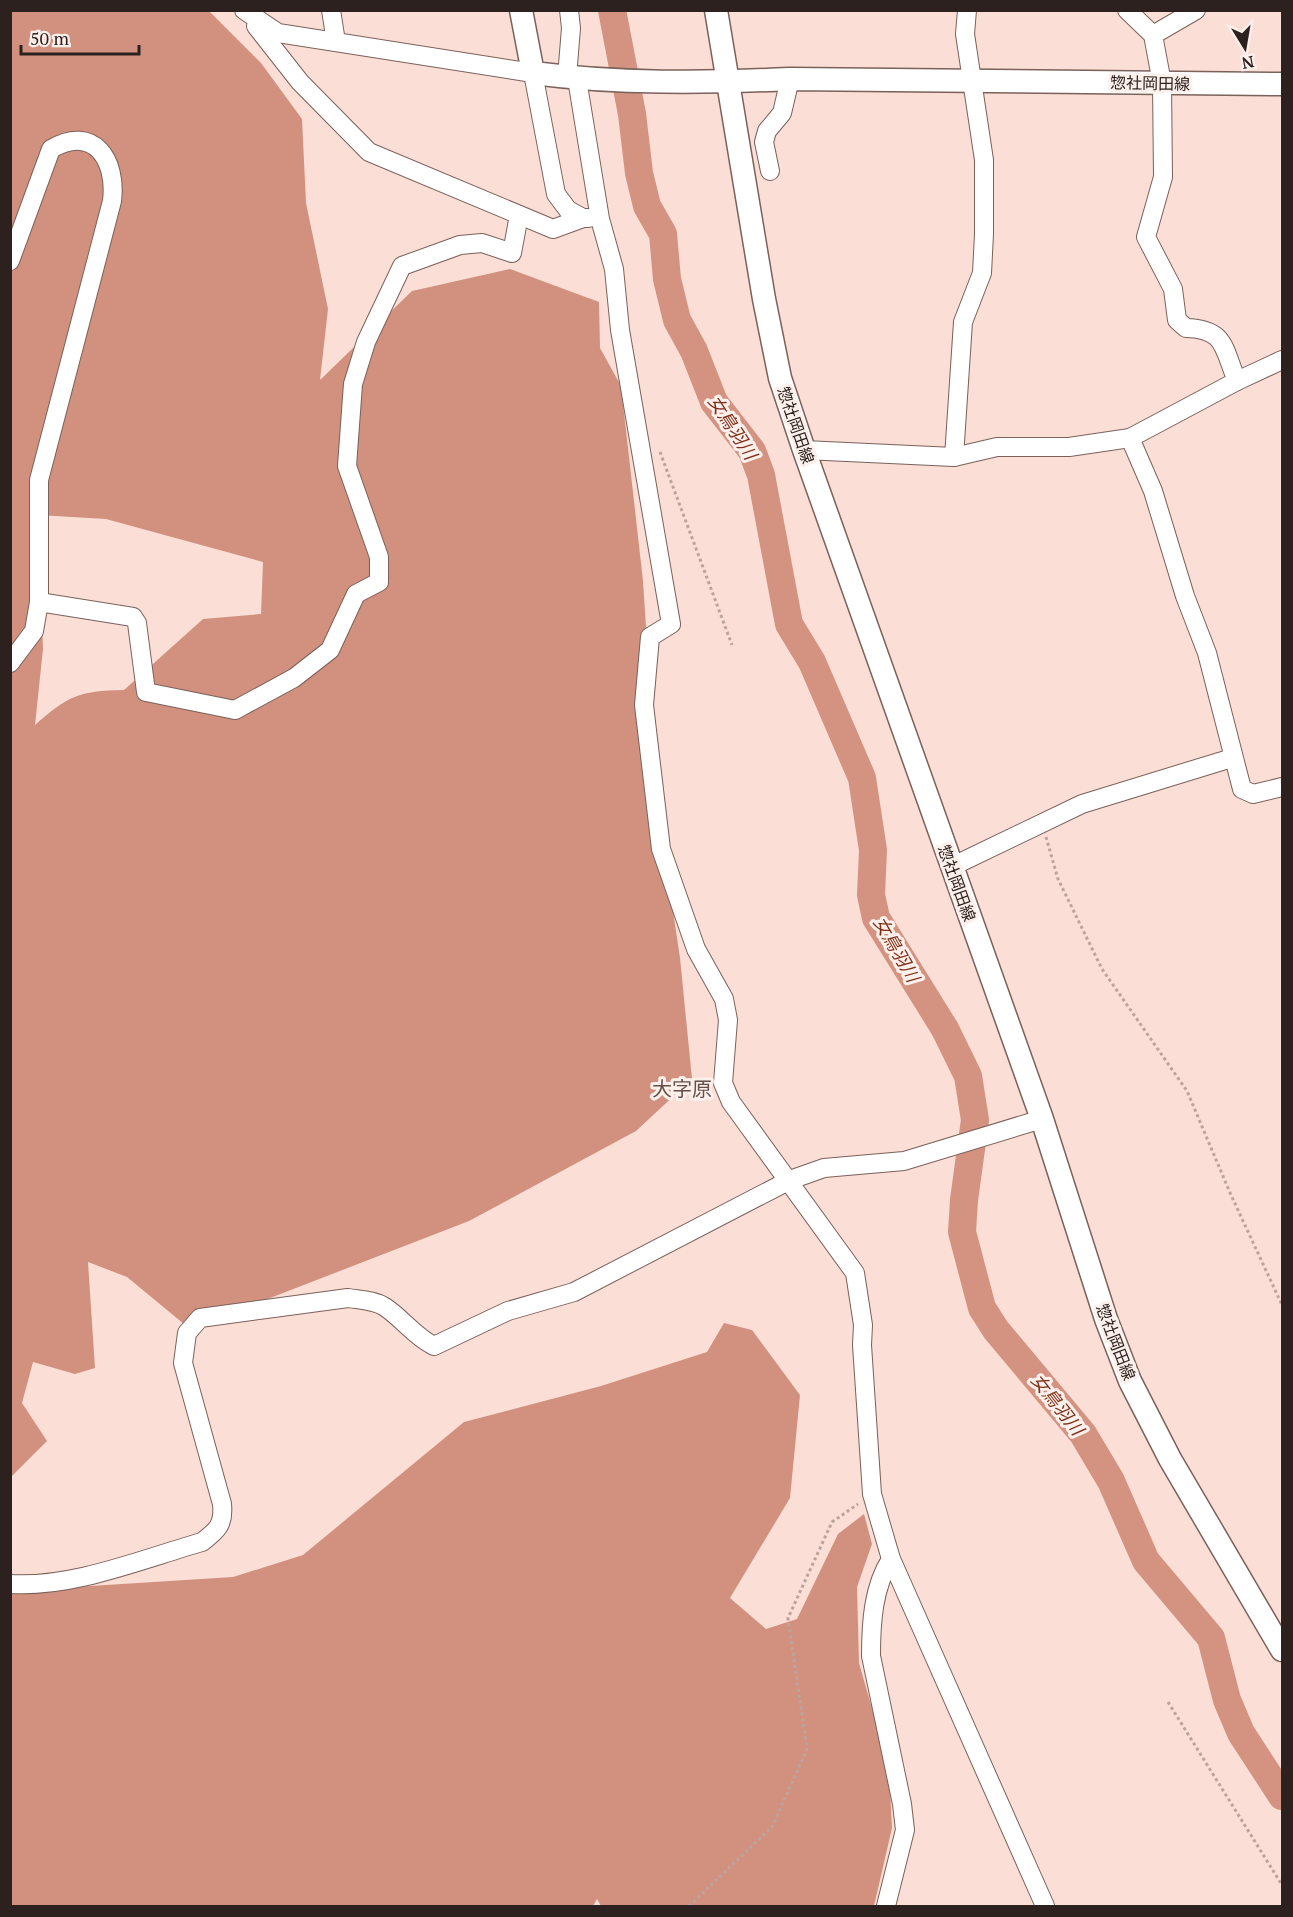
<svg xmlns="http://www.w3.org/2000/svg" width="1293" height="1917" font-family="'PT Serif','Noto Sans JP',serif">
<style>
.forest{fill:#d2917e;fill-rule:evenodd}
.lines{fill:none;stroke-linecap:round;stroke-linejoin:round}
.river{stroke:#d49380;stroke-width:28}
.minor-casing{stroke:#7a615a;stroke-width:20}
.major-casing{stroke:#7a615a;stroke-width:25}
.path{stroke:#bba49d;stroke-width:3;stroke-dasharray:3 3;stroke-linecap:butt}
.minor{stroke:#fff;stroke-width:18}
.major{stroke:#fff;stroke-width:22}
.labels{text-anchor:middle;dominant-baseline:central;stroke-width:6;stroke-linejoin:round;paint-order:stroke}
.street-label{font-size:16px;fill:#2c211e;stroke:#fcf0ec}
.water-label{font-size:18px;font-style:italic;fill:#7d2f17;stroke:#fcf0ec}
.quarter-label{font-size:20px;fill:#674f48;stroke:#fcf0ec}
</style>
<rect width="100%" height="100%" fill="#fbded6"/>
<g class="forest">
<path d="M 11,11 L 210,12 L 261,63 L 302,119 L 306,203 L 328,309 L 320,380 L 412,291 L 510,269 L 599,302 L 600,348 L 621,386 L 643,581 L 658,811 L 680,958 L 692,1079 L 636,1131 L 469,1221 L 190,1329 L 127,1277 L 88,1262 L 95,1368 L 75,1374 L 33,1362 L 22,1403 L 47,1441 L 11,1477 ZM 38,515 L 106,519 L 263,562 L 261,614 L 203,619 L 124,690 C 78,691 68,696 35,725 L 43,649 Z"/>
<polygon points="724,1323 752,1330 800,1395 790,1498 730,1598 766,1629 797,1619 838,1534 864,1514 872,1544 857,1587 859,1663 889,1768 892,1828 874,1906 601,1906 597,1899 593,1906 11,1906 11,1591 233,1577 303,1555 464,1422 601,1386 707,1352"/>
</g>
<g class="lines">
<polyline class="river" points="612,10 632,114 639,173 647,206 663,234 667,279 677,320 694,351 714,402 752,451 761,475 789,624 812,662 862,778 873,850 871,895 876,918 945,1029 968,1076 975,1120 964,1200 962,1232 982,1308 996,1330 1083,1434 1111,1481 1146,1561 1211,1638 1227,1700 1241,1733 1282,1796"/>
<g class="minor-casing">
<g id="minor">
<polyline points="244,10 278,33 533,73 556,194 568,210 583,218"/>
<polyline points="331,10 336,42"/>
<path d="M 1127,10 L 1153,35 L 1162,83 L 1163,177 L 1146,237 L 1173,289 L 1177,320 L 1186,328 C 1226,329 1223,348 1237,381"/>
<polyline points="256,26 300,82 369,152 553,229 583,218 589,218"/>
<polyline points="1153,35 1196,10"/>
<polyline points="567,77 571,28 569,10"/>
<polyline points="577,79 600,219 614,269 620,330 671,624 650,637 644,705 661,849 696,949 724,999 728,1020 723,1083 731,1102 855,1273 863,1325 862,1345 872,1494 891,1559 1045,1906"/>
<polyline points="770,171 764,142 767,131 782,113 790,79"/>
<path d="M 10,261 L 51,149 C 94,124 117,160 112,201 L 39,480 L 39,602 L 34,631 L 10,663"/>
<polyline points="1130,438 1153,491 1185,596 1207,653 1242,789 1253,794 1282,787"/>
<polyline points="804,450 954,457 997,447 1069,447 1130,438 1237,381 1282,360"/>
<polyline points="954,457 963,322 982,273 984,234 984,160 965,34 967,10"/>
<polyline points="39,602 133,617 137,623 146,692 235,710 294,678 330,650 356,594 379,582 379,557 347,466 353,384 366,342 402,266 460,245 482,243 512,253 519,215"/>
<polyline points="951,867 1082,804 1232,758"/>
<path d="M 10,1584 C 73,1588 142,1559 202,1542 C 218,1530 224,1524 222,1504 L 183,1363 L 187,1333 L 200,1318 L 348,1298 C 360,1300 374,1300 385,1307 C 403,1319 414,1336 434,1346 L 508,1311 L 574,1292 L 790,1180 L 824,1168 L 904,1161 L 1042,1119"/>
<path d="M 886,1906 L 905,1830 L 902,1804 L 871,1656 C 871,1623 873,1587 891,1559"/>
</g>
</g>
<g class="major-casing">
<g id="major">
<path d="M 521,10 L 533,73 C 618,84 705,83 790,79 L 1282,84"/>
<polyline points="716,10 764,299 780,378 804,450 1042,1119 1106,1319 1130,1381 1170,1459 1282,1650"/>
</g>
</g>
<g class="path">
<polyline points="660,452 732,645"/>
<polyline points="1046,837 1058,879 1102,969 1187,1091 1231,1195 1282,1305"/>
<polyline points="1168,1702 1282,1885"/>
<polyline points="689,1906 772,1827 807,1749 788,1618 832,1522 858,1504"/>
</g>
<use href="#minor" class="minor"/>
<use href="#major" class="major"/>
</g>
<g class="labels">
<g class="street-label">
<text transform="translate(1150 83) rotate(1)">惣社岡田線</text>
<text transform="translate(796 425) rotate(71)">惣社岡田線</text>
<text transform="translate(957 883) rotate(70)">惣社岡田線</text>
<text transform="translate(1116 1342) rotate(69)">惣社岡田線</text>
</g>
<g class="water-label">
<text transform="translate(733 427) rotate(57)">女鳥羽川</text>
<text transform="translate(897 949) rotate(60)">女鳥羽川</text>
<text transform="translate(1058 1404) rotate(52)">女鳥羽川</text>
</g>
<g class="quarter-label">
<text x="682" y="1088">大字原</text>
</g>
</g>
<rect width="1293" height="1917" fill="none" stroke="#2c211e" stroke-width="24"/>
<g transform="translate(1245 48) rotate(169)" stroke="#fcf0ec" stroke-width="4.5" paint-order="stroke">
<path d="M0-4.5L10 22L0 15L-10 22Z" fill="#2c211e"/>
<text y="-9" font-size="16" font-weight="bold" text-anchor="middle" fill="#2c211e">N</text>
</g>
<path d="M21 45v9h118v-9" fill="none" stroke="#2c211e" stroke-width="3"/>
<text x="30" y="45" font-size="18" fill="#2c211e" stroke="#fcf0ec" stroke-width="4.5" paint-order="stroke">50 m</text>
</svg>
